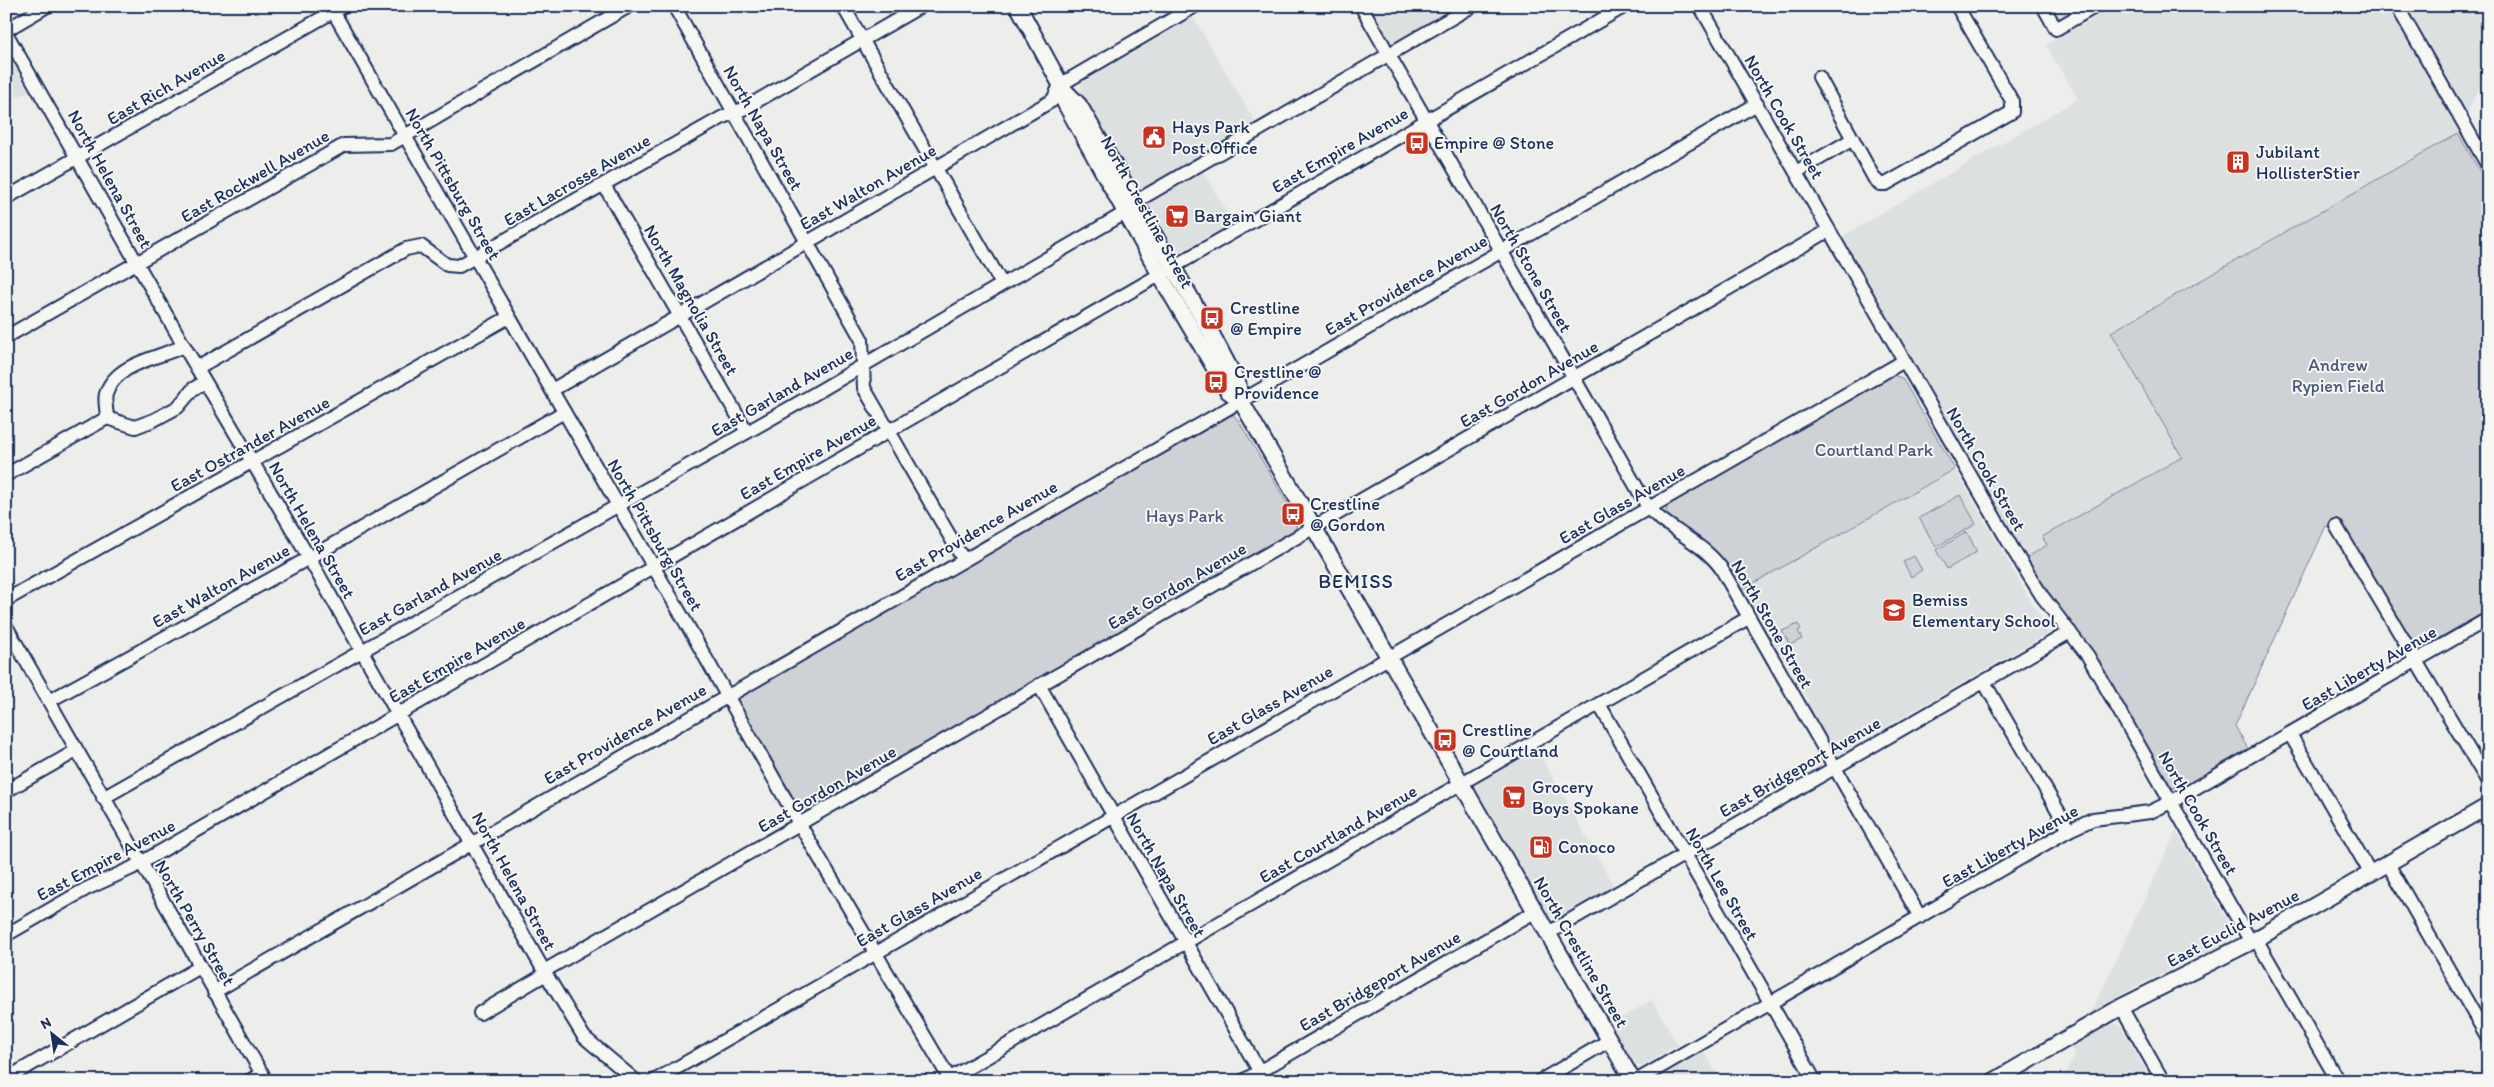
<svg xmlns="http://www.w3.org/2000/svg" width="2494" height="1087" font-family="Itim,sans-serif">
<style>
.built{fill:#dde0e1}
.green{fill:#ced2d7;stroke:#74809a}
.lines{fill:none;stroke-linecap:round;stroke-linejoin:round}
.minor-casing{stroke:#1b2f5e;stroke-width:16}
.major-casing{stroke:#1b2f5e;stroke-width:19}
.minor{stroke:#f6f6f2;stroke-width:12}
.major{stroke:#f6f6f2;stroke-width:15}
.labels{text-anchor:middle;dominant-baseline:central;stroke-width:4;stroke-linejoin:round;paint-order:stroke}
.street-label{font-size:18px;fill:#1b2f5e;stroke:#f6f6f2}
.poi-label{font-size:18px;fill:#1b2f5e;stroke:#f6f6f2;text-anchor:start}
.park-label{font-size:18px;fill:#48587c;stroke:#f6f6f2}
.quarter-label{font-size:20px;letter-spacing:1px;fill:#1b2f5e;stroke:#f6f6f2}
</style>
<rect width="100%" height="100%" fill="#edeeec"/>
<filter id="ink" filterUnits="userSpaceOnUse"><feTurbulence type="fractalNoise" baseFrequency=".02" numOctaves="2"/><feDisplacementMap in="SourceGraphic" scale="10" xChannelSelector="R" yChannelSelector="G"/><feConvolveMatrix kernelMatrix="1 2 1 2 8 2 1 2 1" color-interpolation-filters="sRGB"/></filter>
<g filter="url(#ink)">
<g class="built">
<polygon points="1368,6 1461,6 1391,47"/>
<polygon points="2048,6 2082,6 2063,18 2053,15"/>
<polygon points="2114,6 2488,6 2488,69 2458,133 2111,331 2183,457 2042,537 2047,545 2025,559 1839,238 2078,99 2046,45"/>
<polygon points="1193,17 1256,123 1145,187 1138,188 1133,185 1080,93 1081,83"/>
<polygon points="6,51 29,91 6,104"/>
<polygon points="1202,170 1233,222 1180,252 1172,251 1147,206 1150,200"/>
<polygon points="1955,469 2049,632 2047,634 1835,756 1809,711 1808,699 1773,640 1765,635 1740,591"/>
<polygon points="1536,747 1614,886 1557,918 1547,914 1476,788 1480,779"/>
<polygon points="2176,831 2230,925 2233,936 2225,944 2140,984 2091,1013"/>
<polygon points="1652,1000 1678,1045 1643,1066 1638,1066 1633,1063 1611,1024"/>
<polygon points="2114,1023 2121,1026 2152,1081 2062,1081 2072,1060 2076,1057 2070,1047"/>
<polygon points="1703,1050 1721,1081 1651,1081 1652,1079"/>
</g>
<g class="green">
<polygon points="2458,133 2488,186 2488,610 2406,657 2333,529 2326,526 2235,726 2248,749 2181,788 2173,788 2167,783 2078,633 2025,559 2047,545 2042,537 2182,457 2111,332"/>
<polygon points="1893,375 1902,378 1955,469 1740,591 1665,516 1669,500"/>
<polygon points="1228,414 1234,415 1240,423 1297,520 1296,529 806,812 800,809 739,703 740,696"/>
<polygon points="1960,495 1976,524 1936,547 1919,518"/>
<polygon points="1967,532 1977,552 1947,569 1936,550"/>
<polygon points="1914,556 1922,570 1911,577 1903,562"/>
<polygon points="1798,624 1801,629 1798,631 1802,639 1790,645 1782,631"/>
</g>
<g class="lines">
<g class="minor-casing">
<g id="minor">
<polyline points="330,6 690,630 800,825 951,1081"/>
<polyline points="674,6 862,340 864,388 963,559"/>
<polyline points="843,6 1002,284"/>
<path d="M 1361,6 L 1649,509 C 1671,531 1703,543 1721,568 L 1920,917"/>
<polyline points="1700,6 2015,553 2042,596 2088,656 2251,942"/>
<polyline points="2043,6 2056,29 2096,6"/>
<polyline points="2397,6 2488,166"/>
<polyline points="6,30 47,6"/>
<polyline points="6,33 184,346 309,558 544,971 584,1037 636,1081"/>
<polyline points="1819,77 1874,178 1880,184 1886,184 2012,112 2012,101 1957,6"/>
<polyline points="1796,172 1853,139"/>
<polyline points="604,185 747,432"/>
<polyline points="6,198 343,6"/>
<polyline points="6,337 344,145 391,144 629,6"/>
<polyline points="197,368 406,249 421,246 447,265 459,266 723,117 743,109 921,6"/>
<polyline points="552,390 1053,100 1060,85 1195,6"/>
<path d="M 107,418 C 107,411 104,400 106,394 C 115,363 159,358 184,346"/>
<polyline points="6,475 107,418 135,427 154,420 178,407 193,389 205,382"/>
<polyline points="2336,526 2488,782"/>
<polyline points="6,600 509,317"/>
<polyline points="6,626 266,1081"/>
<polyline points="1984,682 2069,830"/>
<polyline points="1039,685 1265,1081"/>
<polyline points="49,701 309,558 564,412"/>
<polyline points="1599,704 1815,1081"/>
<polyline points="2290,734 2371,874"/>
<polyline points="6,791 76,751"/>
<polyline points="103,798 809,397 1125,213 1135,202 1472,6"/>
<polyline points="2388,864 2488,1038"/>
<polyline points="1548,933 2070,632"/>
<polyline points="6,935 86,889 132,868 1625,6"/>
<polyline points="2256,939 2338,1081"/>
<polyline points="544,971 1828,231"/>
<polyline points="214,992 1757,104"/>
<polyline points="2121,1007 2163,1081"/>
<polyline points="480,1013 546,974"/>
<polyline points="6,1079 200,967"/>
<polyline points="249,1081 262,1073"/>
<polyline points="654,1081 1904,361"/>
<polyline points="945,1081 1748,618"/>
<polyline points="1243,1081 1536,911"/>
<polyline points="1540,1081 1610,1040"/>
<polyline points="1636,1081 2069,830 2093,819 2150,812 2171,802 2488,619"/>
</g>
</g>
<g class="major-casing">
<g id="major">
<polyline points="1018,6 1063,89 1079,105 1210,331 1238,384 1240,400 1245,408 1633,1081"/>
<polyline points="1063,90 1065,103 1168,289 1228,391 1240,400"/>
<polyline points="1994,1081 2121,1007 2251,942 2488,806"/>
</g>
</g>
<use href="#minor" class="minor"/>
<use href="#major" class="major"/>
</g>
</g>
<defs>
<g id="civic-square" transform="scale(1.25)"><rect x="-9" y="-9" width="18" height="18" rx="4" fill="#c8321e" stroke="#f6f6f2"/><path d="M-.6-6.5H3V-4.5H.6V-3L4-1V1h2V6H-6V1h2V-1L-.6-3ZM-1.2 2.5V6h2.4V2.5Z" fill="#fff"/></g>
<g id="bus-square" transform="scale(1.25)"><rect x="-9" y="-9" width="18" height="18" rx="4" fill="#c8321e" stroke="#f6f6f2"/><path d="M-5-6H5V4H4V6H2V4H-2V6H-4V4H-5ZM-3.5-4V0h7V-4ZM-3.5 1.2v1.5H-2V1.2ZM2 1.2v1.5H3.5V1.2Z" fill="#fff"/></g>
<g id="building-square" transform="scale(1.25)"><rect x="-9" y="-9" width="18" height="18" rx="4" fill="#c8321e" stroke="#f6f6f2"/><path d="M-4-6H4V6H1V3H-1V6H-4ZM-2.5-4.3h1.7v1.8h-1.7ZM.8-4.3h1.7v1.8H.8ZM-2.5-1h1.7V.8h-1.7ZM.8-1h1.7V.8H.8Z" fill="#fff"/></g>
<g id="supermarket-square" transform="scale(1.25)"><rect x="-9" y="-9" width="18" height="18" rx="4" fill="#c8321e" stroke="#f6f6f2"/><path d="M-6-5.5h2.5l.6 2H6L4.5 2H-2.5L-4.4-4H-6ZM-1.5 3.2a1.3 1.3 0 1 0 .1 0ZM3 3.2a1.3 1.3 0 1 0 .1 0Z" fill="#fff"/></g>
<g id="school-square" transform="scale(1.25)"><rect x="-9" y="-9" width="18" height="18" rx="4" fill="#c8321e" stroke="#f6f6f2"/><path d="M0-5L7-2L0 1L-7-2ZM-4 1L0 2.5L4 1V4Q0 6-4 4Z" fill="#fff"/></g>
<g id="fuel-square" transform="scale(1.25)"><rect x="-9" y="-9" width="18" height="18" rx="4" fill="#c8321e" stroke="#f6f6f2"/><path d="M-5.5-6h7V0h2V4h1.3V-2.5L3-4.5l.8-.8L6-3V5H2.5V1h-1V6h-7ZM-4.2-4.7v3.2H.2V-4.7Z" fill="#fff"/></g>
</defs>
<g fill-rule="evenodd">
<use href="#civic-square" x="1154" y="137"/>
<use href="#bus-square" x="1417" y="143"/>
<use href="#building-square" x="2238" y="162"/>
<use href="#supermarket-square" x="1177" y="216"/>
<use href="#bus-square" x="1212" y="318"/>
<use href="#bus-square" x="1216" y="382"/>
<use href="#bus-square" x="1293" y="514"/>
<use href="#school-square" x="1894" y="610"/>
<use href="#bus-square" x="1445" y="740"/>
<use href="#supermarket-square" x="1514" y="797"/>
<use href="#fuel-square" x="1541" y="847"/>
</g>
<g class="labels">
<g class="street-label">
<text transform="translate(166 87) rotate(-30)">East Rich Avenue</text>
<text transform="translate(1784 117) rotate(60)">North Cook Street</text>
<text transform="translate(763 128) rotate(60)">North Napa Street</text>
<text transform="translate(1340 150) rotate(-30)">East Empire Avenue</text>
<text transform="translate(255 176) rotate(-30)">East Rockwell Avenue</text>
<text transform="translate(110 179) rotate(61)">North Helena Street</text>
<text transform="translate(577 180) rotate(-30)">East Lacrosse Avenue</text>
<text transform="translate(453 184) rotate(60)">North Pittsburg Street</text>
<text transform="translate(868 187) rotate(-30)">East Walton Avenue</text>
<text transform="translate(1147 212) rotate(61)">North Crestline Street</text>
<text transform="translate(1531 268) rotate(60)">North Stone Street</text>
<text transform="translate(1406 285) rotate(-30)">East Providence Avenue</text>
<text transform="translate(691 300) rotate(60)">North Magnolia Street</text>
<text transform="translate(1529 384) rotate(-30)">East Gordon Avenue</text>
<text transform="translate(782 392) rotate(-30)">East Garland Avenue</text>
<text transform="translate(250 444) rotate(-29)">East Ostrander Avenue</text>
<text transform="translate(808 457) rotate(-30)">East Empire Avenue</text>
<text transform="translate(1986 469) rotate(60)">North Cook Street</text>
<text transform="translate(1622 504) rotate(-30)">East Glass Avenue</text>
<text transform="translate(312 530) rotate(60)">North Helena Street</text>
<text transform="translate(976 531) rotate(-30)">East Providence Avenue</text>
<text transform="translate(655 535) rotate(60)">North Pittsburg Street</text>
<text transform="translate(221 586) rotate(-29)">East Walton Avenue</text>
<text transform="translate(1177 586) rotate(-30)">East Gordon Avenue</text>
<text transform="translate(430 592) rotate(-29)">East Garland Avenue</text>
<text transform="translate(1772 624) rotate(60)">North Stone Street</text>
<text transform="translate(457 660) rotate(-30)">East Empire Avenue</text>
<text transform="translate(2369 668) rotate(-30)">East Liberty Avenue</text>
<text transform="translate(1270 705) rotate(-30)">East Glass Avenue</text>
<text transform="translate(625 734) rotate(-30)">East Providence Avenue</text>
<text transform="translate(1800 767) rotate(-30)">East Bridgeport Avenue</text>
<text transform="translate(827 789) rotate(-30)">East Gordon Avenue</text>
<text transform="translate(2198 813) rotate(60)">North Cook Street</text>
<text transform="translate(1338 834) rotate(-30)">East Courtland Avenue</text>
<text transform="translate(2010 846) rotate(-29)">East Liberty Avenue</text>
<text transform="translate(106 860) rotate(-28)">East Empire Avenue</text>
<text transform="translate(1166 875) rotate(60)">North Napa Street</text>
<text transform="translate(514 881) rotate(61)">North Helena Street</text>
<text transform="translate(1722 884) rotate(60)">North Lee Street</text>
<text transform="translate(919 907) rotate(-30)">East Glass Avenue</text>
<text transform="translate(195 923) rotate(60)">North Perry Street</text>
<text transform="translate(2233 928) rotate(-28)">East Euclid Avenue</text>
<text transform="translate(1581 952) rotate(60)">North Crestline Street</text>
<text transform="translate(1380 981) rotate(-30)">East Bridgeport Avenue</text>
</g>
<g class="poi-label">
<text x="1172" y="127">Hays Park<tspan x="1172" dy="21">Post Office</tspan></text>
<text x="1434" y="143">Empire @ Stone</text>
<text x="2256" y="152">Jubilant<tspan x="2256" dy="21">HollisterStier</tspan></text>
<text x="1194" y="216">Bargain Giant</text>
<text x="1230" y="308">Crestline<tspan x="1230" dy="21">@ Empire</tspan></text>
<text x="1234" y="372">Crestline @<tspan x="1234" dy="21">Providence</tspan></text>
<text x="1310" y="504">Crestline<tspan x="1310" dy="21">@ Gordon</tspan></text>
<text x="1912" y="600">Bemiss<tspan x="1912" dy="21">Elementary School</tspan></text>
<text x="1462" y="730">Crestline<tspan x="1462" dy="21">@ Courtland</tspan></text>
<text x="1532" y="787">Grocery<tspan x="1532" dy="21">Boys Spokane</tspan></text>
<text x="1558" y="847">Conoco</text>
</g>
<g class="park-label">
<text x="2338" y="365">Andrew<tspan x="2338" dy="21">Rypien Field</tspan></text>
<text x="1874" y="450">Courtland Park</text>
<text x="1185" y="516">Hays Park</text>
</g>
<g class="quarter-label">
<text x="1356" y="581">BEMISS</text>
</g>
</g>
<rect width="2494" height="1087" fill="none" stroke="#f6f6f2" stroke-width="25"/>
<rect x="12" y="12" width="2469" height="1062" fill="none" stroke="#1b2f5e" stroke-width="2" filter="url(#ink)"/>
<g transform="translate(52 1034) rotate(330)" stroke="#f6f6f2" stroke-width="4" paint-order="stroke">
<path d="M0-4L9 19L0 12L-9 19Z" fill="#1b2f5e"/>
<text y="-8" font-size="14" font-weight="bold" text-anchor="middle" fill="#1b2f5e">N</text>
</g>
</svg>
